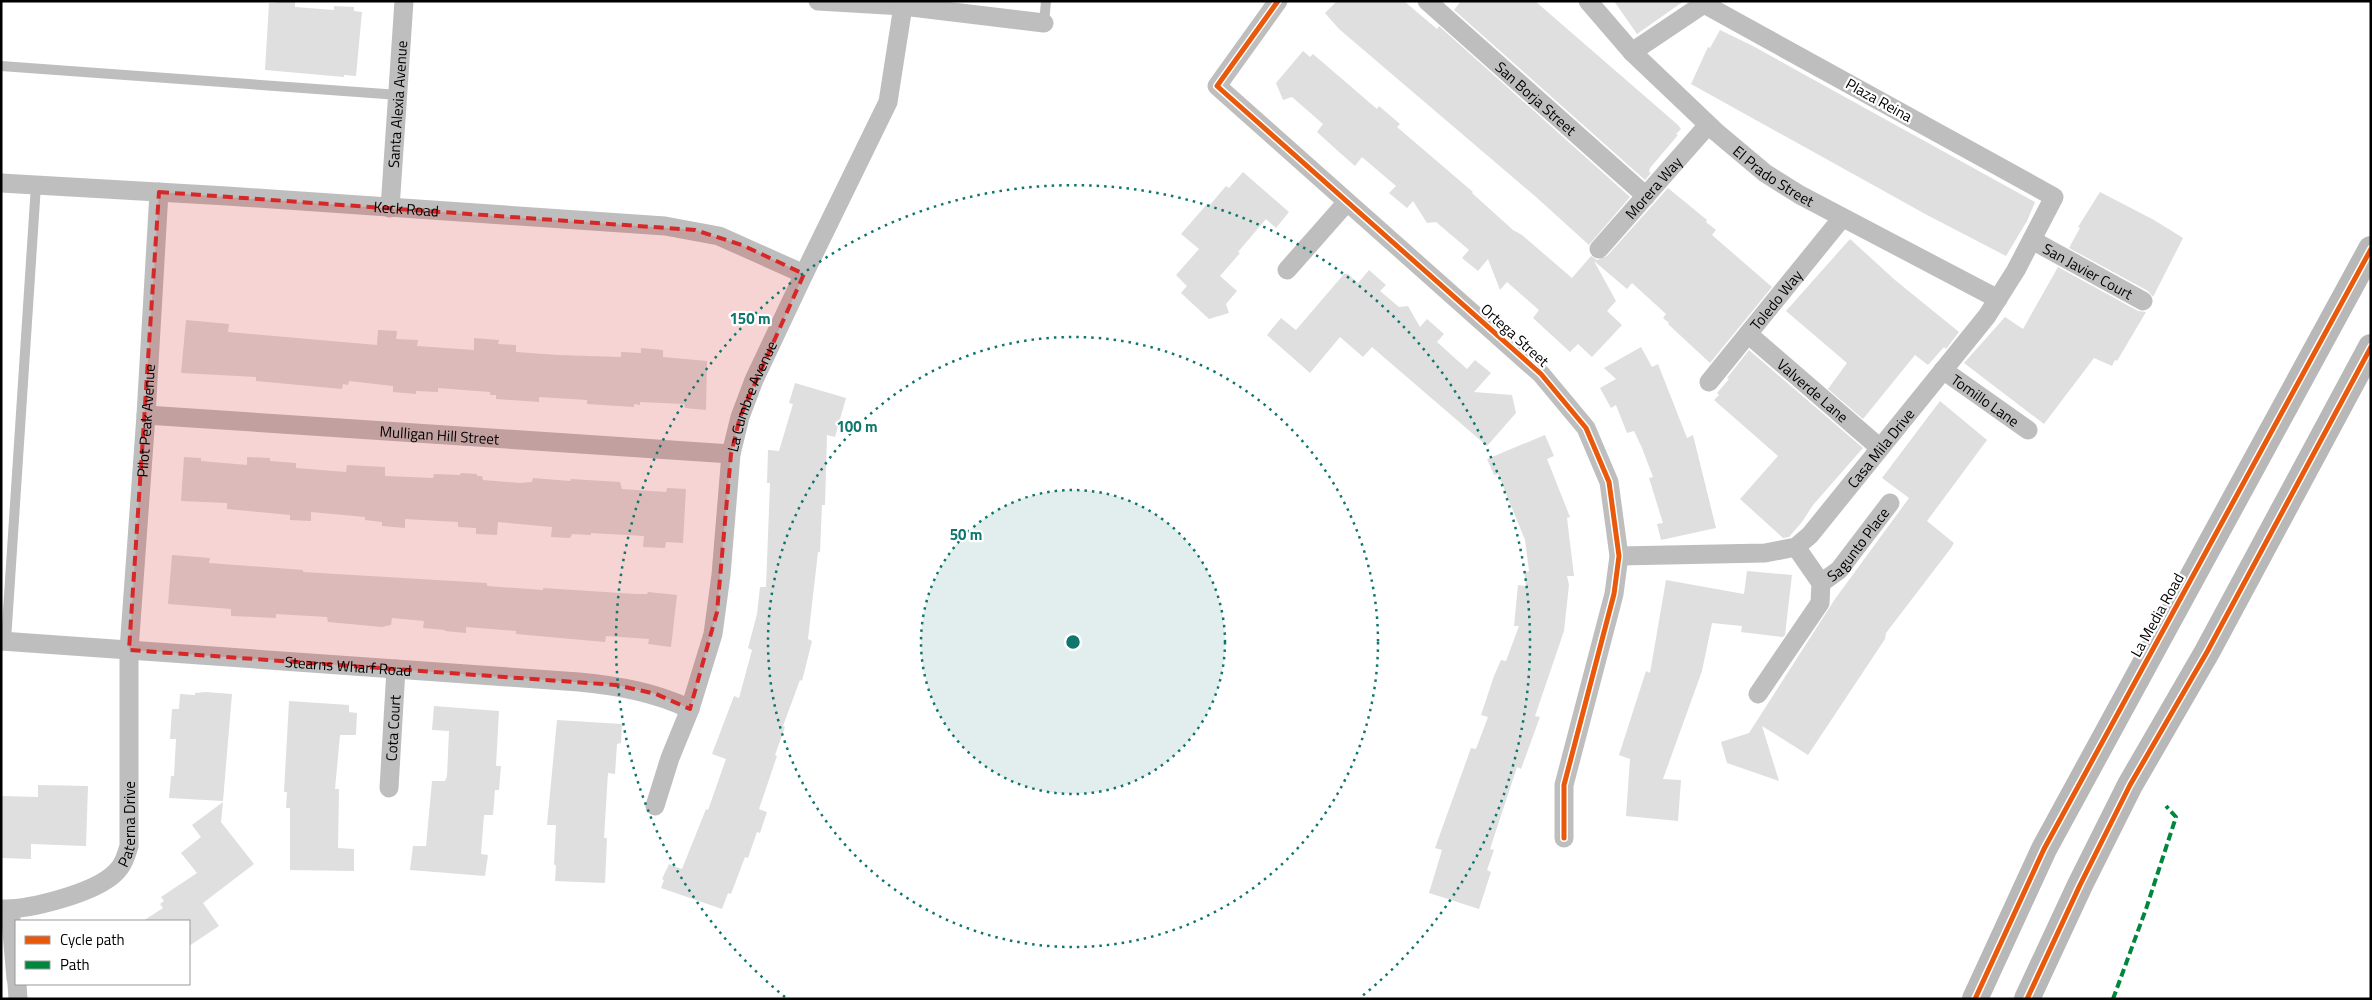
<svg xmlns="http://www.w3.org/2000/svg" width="2372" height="1000" font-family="'Titillium Web',sans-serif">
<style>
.building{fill:#dfdfdf}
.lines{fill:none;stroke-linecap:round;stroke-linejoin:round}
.lane{stroke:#bebebe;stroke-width:10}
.street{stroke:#bebebe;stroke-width:19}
.secondary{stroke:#b8b8b8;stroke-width:26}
.quiet{stroke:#00873e;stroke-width:4;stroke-dasharray:8 4;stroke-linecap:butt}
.cycleway-casing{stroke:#fff;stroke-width:8}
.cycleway{stroke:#e8590c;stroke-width:5}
.marked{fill:#d62828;fill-opacity:0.2;stroke:#d62828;stroke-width:4;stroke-dasharray:10 6;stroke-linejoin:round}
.ring{fill:none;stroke:#0f766e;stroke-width:2.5;stroke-dasharray:2.5 5}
.labels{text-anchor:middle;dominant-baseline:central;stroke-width:4.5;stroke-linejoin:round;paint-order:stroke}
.street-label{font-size:15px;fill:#000;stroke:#fff}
.centre{fill:#0f766e;stroke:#fff;stroke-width:2.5}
.ring-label{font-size:15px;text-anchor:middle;font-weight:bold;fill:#0f766e;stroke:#fff;stroke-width:4.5;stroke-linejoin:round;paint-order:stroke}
</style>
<rect width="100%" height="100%" fill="#fff"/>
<g class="building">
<polygon points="276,1 295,2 295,7 334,10 334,6 354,7 354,11 362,12 356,76 344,75 344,77 265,70 269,3 276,3"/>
<polygon points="1337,1 1404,1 1437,29 1439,26 1630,197 1589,245 1536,197 1339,29 1325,13"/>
<polygon points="1461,1 1535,1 1678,125 1681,129 1676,134 1678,135 1650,168 1649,172 1651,173 1645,180 1454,10"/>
<polygon points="1614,1 1684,1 1637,34"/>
<polygon points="1720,30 1751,45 2035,202 2027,221 2006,256 1927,215 1691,84 1708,47 1710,48"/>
<polygon points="1303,51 1310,57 1313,54 1377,109 1379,106 1400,124 1397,127 1473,192 1472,193 1513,230 1522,235 1572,278 1591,256 1597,260 1607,256 1668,188 1707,220 1706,222 1716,230 1712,235 1772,287 1710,363 1668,324 1669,323 1663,318 1666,314 1632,283 1627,289 1594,261 1616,301 1607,311 1622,325 1592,357 1578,344 1570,352 1533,318 1539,310 1507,282 1500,290 1488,259 1478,271 1462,258 1469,250 1436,222 1427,223 1413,201 1407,208 1389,193 1396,186 1362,157 1355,166 1339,152 1317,132 1323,124 1292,97 1283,100 1276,83"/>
<polygon points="1243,172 1289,212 1276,228 1266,219 1238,252 1240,253 1220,276 1237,291 1226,304 1229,313 1209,319 1181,293 1187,286 1176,275 1199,249 1181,234 1207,204 1209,206 1226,186 1229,188"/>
<polygon points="2100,192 2154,220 2183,238 2153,297 2148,291 2069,248 2080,228 2078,227"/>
<polygon points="1850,239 1895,280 1959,332 1946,349 1944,347 1928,365 1915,355 1863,419 1828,389 1847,363 1786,311"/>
<polygon points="2058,267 2138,311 2146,312 2117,361 2115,360 2112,366 2094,358 2044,424 1964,363 2005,317 2023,329"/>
<polygon points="1369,270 1386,285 1380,291 1399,307 1408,306 1420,327 1427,319 1444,334 1437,342 1467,369 1475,360 1491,373 1474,392 1512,395 1516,413 1487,446 1372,347 1363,357 1340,337 1310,373 1267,335 1281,318 1296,330 1344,274 1348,274 1358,283"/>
<polygon points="186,320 229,324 228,332 377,345 378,330 397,331 396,339 418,340 417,346 474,350 474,338 499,340 498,344 516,345 516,352 558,355 621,357 621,352 641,353 641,348 663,350 663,357 707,361 706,410 685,408 684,404 640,402 640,405 634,404 634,407 587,404 587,400 539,397 539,402 496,399 496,395 490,395 490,392 438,388 438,392 416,391 416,394 393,392 393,386 349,381 348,385 343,384 342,389 256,381 256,377 181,373"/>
<polygon points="1641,347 1652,367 1658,364 1687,438 1693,435 1716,528 1661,540 1657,524 1663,523 1649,478 1653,477 1642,448 1634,431 1627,433 1616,405 1611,408 1600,388 1616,379 1604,368"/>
<polygon points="1749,350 1863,448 1813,505 1802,522 1789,537 1783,538 1740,499 1778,456 1714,400 1719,395 1717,393 1729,379 1727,378"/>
<polygon points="795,383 846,398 835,437 827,435 825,505 822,505 820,552 818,552 808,639 812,641 802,681 800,680 783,726 785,727 775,755 777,756 759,809 767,812 760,833 757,832 748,858 745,857 731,894 728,893 722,909 661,888 664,880 662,879 669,864 682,869 706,809 708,810 726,759 712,754 734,696 739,698 752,650 748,648 757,614 760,587 766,587 770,483 767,483 768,450 779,451 793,404 789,403"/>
<polygon points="1940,401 1987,440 1927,521 1954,543 1951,548 1886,633 1885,639 1808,755 1762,726 1779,781 1727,763 1721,742 1749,733 1835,599 1909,498 1882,478"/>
<polygon points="1545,435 1554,456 1547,459 1570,517 1567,518 1574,576 1567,576 1569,585 1564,631 1535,716 1540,717 1521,769 1517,767 1490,849 1494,850 1487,870 1491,872 1479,909 1429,893 1442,850 1435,848 1471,748 1476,749 1488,717 1481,715 1494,676 1501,660 1506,661 1519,626 1514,626 1518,585 1526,586 1524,572 1529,571 1525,540 1498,474 1494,475 1487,459"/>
<polygon points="184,457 201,458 201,461 247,465 247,457 270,458 270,461 296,463 296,468 346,472 347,465 385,467 385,476 433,478 434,474 460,475 461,473 477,474 477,476 482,476 483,480 520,483 532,482 533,478 570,481 571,479 620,482 622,489 666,492 667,488 686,489 683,543 666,542 665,548 643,547 644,536 591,533 591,535 572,534 570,538 551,537 552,527 498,522 497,535 476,534 476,528 458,527 458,522 405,519 405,528 382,526 382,522 365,520 365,517 311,512 311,521 290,520 290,515 227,509 227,503 181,501"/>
<polygon points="172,555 210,558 209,563 303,570 303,572 487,583 487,586 543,590 543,588 636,594 647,594 648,592 677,595 671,647 648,644 649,639 606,636 605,642 516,634 516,631 466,627 466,633 445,631 445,630 423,628 424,621 392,618 391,625 382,627 328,622 327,617 276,614 276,618 231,616 231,609 168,604"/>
<polygon points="1747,571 1792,575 1785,635 1783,637 1741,632 1742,626 1712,623 1702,671 1663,779 1681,780 1678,821 1626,816 1630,759 1619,755 1646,671 1650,673 1666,580 1744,594"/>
<polygon points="206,692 232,694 223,801 169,798 171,776 174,776 176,739 170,739 172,709 179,709 180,694 195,695 195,693"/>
<polygon points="289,701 349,705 349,712 357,713 356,735 340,735 335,789 339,789 338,848 354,849 354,871 290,870 290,808 286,808 287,792 284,792"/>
<polygon points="434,706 499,711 496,766 501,766 499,790 495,790 493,815 484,815 481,854 488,855 485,876 410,870 413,846 426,846 432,781 445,781 447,776 449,731 432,730"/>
<polygon points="557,720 622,724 621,743 617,744 615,774 608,773 604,838 607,838 605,883 555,881 556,866 554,864 556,825 547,825"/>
<polygon points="38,785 88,786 86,846 31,844 31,859 1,858 1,796 38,797"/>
<polygon points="223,802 221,822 254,864 203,903 219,926 189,946 189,921 143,921 163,908 160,904 164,901 161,897 197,873 181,853 201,837 192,825"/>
</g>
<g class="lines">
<g class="lane">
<polyline points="1044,23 1046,1"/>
<polyline points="1,66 399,95"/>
<polyline points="6,641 36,185"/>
</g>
<g class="street">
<polyline points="818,1 903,6 1044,23"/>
<polyline points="1278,1 1217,86 1541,374 1586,428 1609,482 1619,556 1614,594 1564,785 1564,838"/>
<path id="s1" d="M 1427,1 L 1646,196"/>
<path id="s2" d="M 1588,1 L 1632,52 L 1715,131 L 1765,173 L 1800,195 L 1998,299"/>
<polyline points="1632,52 1708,1"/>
<path id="s3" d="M 1,183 L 227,196 L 665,226 L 719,236 L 804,274"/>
<path id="s4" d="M 390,208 L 404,1"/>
<path id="s5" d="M 2032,240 L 2143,301"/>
<path id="s6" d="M 1599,249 L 1708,125"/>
<polyline points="1287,270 1347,202"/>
<path id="s7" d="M 1748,334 L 1880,448"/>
<path id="s8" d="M 1943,370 L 2028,430"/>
<path id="s9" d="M 1709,382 L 1842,218"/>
<path id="s10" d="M 146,415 L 731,454"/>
<path id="s11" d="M 1619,556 L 1765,553 L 1796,547 L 1810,535 L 1987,316 L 2016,270 L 2054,197 L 1704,4"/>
<path id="s12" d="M 1821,583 L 1839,570 L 1890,503"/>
<path id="s13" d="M 1,641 L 579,682 C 619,686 654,692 690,709"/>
<polyline points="1758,694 1820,603 1821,583 1796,547"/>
<path id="s14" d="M 389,788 L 396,669"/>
<path id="s15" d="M 655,806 L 670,758 L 690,709 L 713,634 L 721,575 L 731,454 L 740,417 L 754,380 L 804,274 L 888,102 L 903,6"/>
<path id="s16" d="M 1,909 C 29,910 95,893 115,873 C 123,866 126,856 129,846 L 129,650 L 146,415 L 159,192"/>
<polyline points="10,909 16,979"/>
<polyline points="17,984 18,999"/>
</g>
<g class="secondary">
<polyline points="1975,999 2044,849 2371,249"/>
<polyline points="2027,999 2080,885 2130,785 2207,652 2371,347"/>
</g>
<polyline class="quiet" points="2113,999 2146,909 2176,817 2166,806"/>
<g class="cycleway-casing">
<g id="cycleway">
<polyline points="1278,1 1217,86 1541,374 1586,428 1609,482 1619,556 1614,594 1564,785 1564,838"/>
<polyline points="1975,999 2044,849 2371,249"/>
<polyline points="2027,999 2080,885 2130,785 2207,652 2371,347"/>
</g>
</g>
<use href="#cycleway" class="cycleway"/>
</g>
<path class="marked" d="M 159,192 L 695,230 L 742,245 L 804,274 L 740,417 L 731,454 L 717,612 L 690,709 L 656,694 L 616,685 L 129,650 Z"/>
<circle cx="1073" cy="642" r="152" fill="#0f766e" fill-opacity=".12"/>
<g class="ring">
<circle cx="1073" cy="642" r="152"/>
<circle cx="1073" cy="642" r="305"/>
<path d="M785 997A457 457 0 1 1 1361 997"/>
</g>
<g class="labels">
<g class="street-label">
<text stroke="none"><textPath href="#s1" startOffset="146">San Borja Street</textPath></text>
<text transform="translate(1879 100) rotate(29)">Plaza Reina</text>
<text stroke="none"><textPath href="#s4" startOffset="104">Santa Alexia Avenue</textPath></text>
<text stroke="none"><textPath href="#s2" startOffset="256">El Prado Street</textPath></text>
<text stroke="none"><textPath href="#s6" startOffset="82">Morera Way</textPath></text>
<text stroke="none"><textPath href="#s3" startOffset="406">Keck Road</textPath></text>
<text stroke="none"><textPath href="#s5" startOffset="64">San Javier Court</textPath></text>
<text stroke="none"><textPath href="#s9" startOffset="106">Toledo Way</textPath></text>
<text transform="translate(1515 335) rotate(42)">Ortega Street</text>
<text stroke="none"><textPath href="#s7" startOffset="86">Valverde Lane</textPath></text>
<text stroke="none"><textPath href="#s15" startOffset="424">La Cumbre Avenue</textPath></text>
<text stroke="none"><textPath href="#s8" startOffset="52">Tomillo Lane</textPath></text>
<text stroke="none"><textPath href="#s16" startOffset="578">Pilot Peak Avenue</textPath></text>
<text stroke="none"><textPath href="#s10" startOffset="294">Mulligan Hill Street</textPath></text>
<text stroke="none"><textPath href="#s11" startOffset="308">Casa Mila Drive</textPath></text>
<text stroke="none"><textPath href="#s12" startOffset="54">Sagunto Place</textPath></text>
<text transform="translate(2157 615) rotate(-61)">La Media Road</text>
<text stroke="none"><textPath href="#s13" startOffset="348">Stearns Wharf Road</textPath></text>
<text stroke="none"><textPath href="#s14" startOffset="60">Cota Court</textPath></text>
<text stroke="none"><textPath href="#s16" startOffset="174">Paterna Drive</textPath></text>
</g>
</g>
<circle cx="1073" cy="642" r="8" class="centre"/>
<g class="ring-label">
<text x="750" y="324">150 m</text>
<text x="857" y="432">100 m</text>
<text x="966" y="540">50 m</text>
</g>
<rect width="2372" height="1000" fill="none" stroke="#000000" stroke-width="5"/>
<rect x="15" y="920" width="175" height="65" fill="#ffffff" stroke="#999999"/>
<rect x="25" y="936" width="25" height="8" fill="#e8590c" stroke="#999999"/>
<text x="60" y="945" font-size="15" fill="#000000">Cycle path</text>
<rect x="25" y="961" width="25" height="8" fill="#00873e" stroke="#999999"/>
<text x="60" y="970" font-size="15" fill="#000000">Path</text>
</svg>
